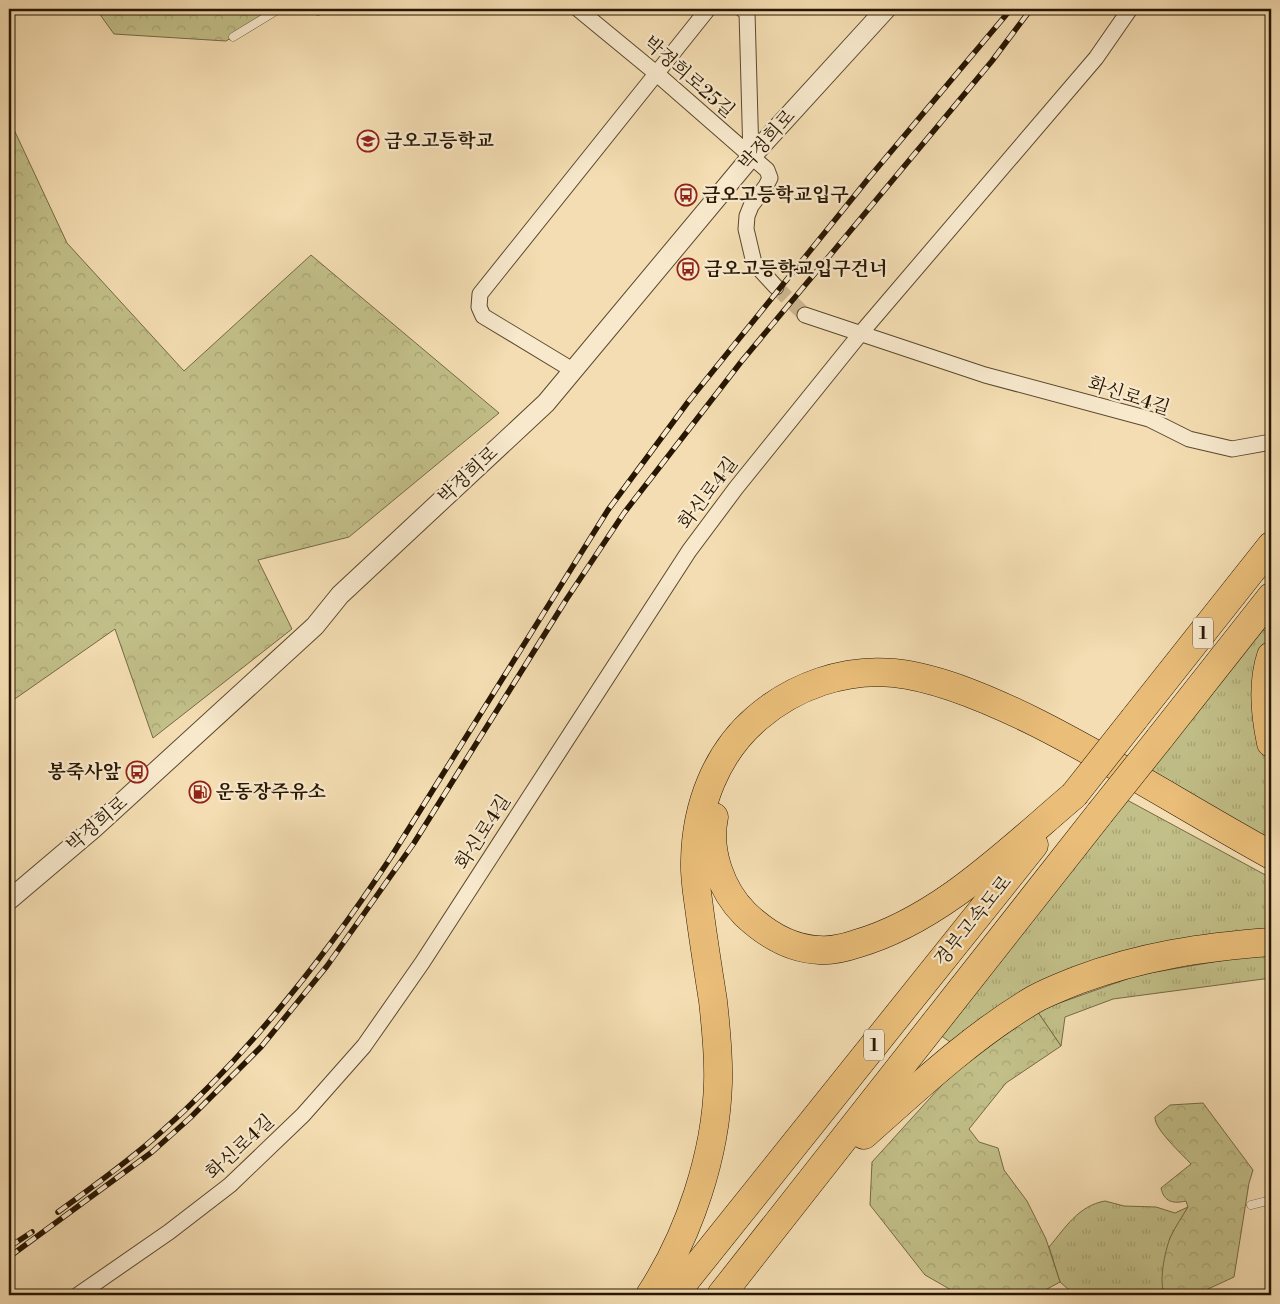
<svg xmlns="http://www.w3.org/2000/svg" width="1280" height="1304" font-family="'Libre Bodoni','Noto Serif KR',serif">
<style>
.grass{fill:url(#grass-tufts);stroke:#746a45}
.forest{fill:url(#forest-crowns);stroke:#746a45}
.lines{fill:none;stroke-linecap:round;stroke-linejoin:round}
.minor-tunnel{stroke:#cbb58f;stroke-width:15;stroke-dasharray:15 8;stroke-linecap:butt}
.service-casing{stroke:#5a482e;stroke-width:9}
.minor-casing{stroke:#5a482e;stroke-width:17}
.tertiary-casing{stroke:#5a482e;stroke-width:21}
.motorway-casing{stroke:#271602;stroke-width:29}
.service{stroke:#f8e9cd;stroke-width:8}
.minor{stroke:#f8e9cd;stroke-width:15}
.tertiary{stroke:#f8e9cd;stroke-width:19}
.motorway{stroke:#eabe79;stroke-width:28}
.rail-casing{stroke:#271602;stroke-width:5.5}
.rail{stroke:#f8e9cd;stroke-width:4;stroke-dasharray:11;stroke-linecap:butt}
.motorway-bridge-casing{stroke:#271602;stroke-width:29;stroke-linecap:butt}
.motorway-bridge{stroke:#eabe79;stroke-width:28}
.labels{text-anchor:middle;dominant-baseline:central;stroke-width:4.5;stroke-linejoin:round;paint-order:stroke}
.shield{fill:#f8e9cd;stroke:#66553f;stroke-width:1}
.shield-label{font-size:18px;font-weight:bold;fill:#271602}
.street-label{font-size:19px;fill:#271602;stroke:#f8e9cd}
.poi-label{font-size:19px;font-weight:bold;fill:#271602;stroke:#f8e9cd;text-anchor:start}
</style>
<defs>
<pattern id="grass-tufts" width="24" height="20" patternUnits="userSpaceOnUse" patternTransform="scale(1.25)"><rect width="24" height="20" fill="#c2bf88"/><path d="M3 7l-1-3M5 7V3M7 7l1-3M15 17l-1-3M17 17v-4M19 17l1-3" fill="none" stroke="#a7a374"/></pattern>
<pattern id="forest-crowns" width="20" height="18" patternUnits="userSpaceOnUse" patternTransform="scale(1.25)"><rect width="20" height="18" fill="#c2bf88"/><path d="M2 6a3 3 0 1 1 6 0M12 15a3 3 0 1 1 6 0" fill="none" stroke="#a7a374"/></pattern>
</defs>
<rect width="100%" height="100%" fill="#f4ddb2"/>
<filter id="stains"><feTurbulence type="fractalNoise" baseFrequency=".004" numOctaves="4"/><feColorMatrix values="0 0 0 0 .2 0 0 0 0 .09 0 0 0 0 .02 0 0 0 .5 -.17"/></filter>
<radialGradient id="worn" r=".72"><stop offset=".6" stop-color="#630" stop-opacity="0"/><stop offset="1" stop-color="#630" stop-opacity=".3"/></radialGradient>
<g class="grass">
<polygon points="1260,628 1269,633 1256,677 1257,726 1271,777 1271,843 1246,829 1150,769"/>
<polygon points="1127,800 1271,878 1271,933 1175,940 956,1046 940,1035"/>
<polygon points="1271,952 1271,978 1113,999 1065,1017 1061,1046 1037,1011 1138,975"/>
<path d="M 1105,1201 L 1124,1206 L 1156,1207 L 1175,1213 L 1188,1207 L 1170,1238 L 1163,1291 L 1165,1295 L 1075,1295 L 1060,1282 L 1049,1247 C 1066,1227 1078,1206 1105,1201 Z"/>
</g>
<g class="forest">
<polygon points="96,9 280,9 226,41 114,34"/>
<polygon points="9,119 67,243 184,371 311,255 499,413 349,537 258,560 292,629 153,738 115,629 9,703"/>
<polygon points="1037,1011 1061,1046 1006,1083 969,1129 979,1142 998,1148 1004,1170 1027,1201 1046,1239 1060,1282 1036,1295 960,1295 925,1275 870,1205 872,1162 960,1065"/>
<path d="M 1203,1103 L 1253,1170 L 1249,1183 L 1234,1277 L 1195,1295 L 1165,1295 C 1158,1283 1165,1251 1170,1238 C 1175,1227 1182,1217 1188,1207 L 1186,1201 C 1173,1204 1164,1202 1161,1188 L 1191,1164 C 1182,1154 1154,1129 1155,1117 L 1170,1105 Z"/>
</g>
<g class="lines">
<polyline class="minor-tunnel" points="776,287 805,315"/>
<g class="service-casing">
<g id="service">
<polyline points="318,11 320,9"/>
<polyline points="233,37 279,9"/>
<polyline points="1251,1205 1271,1200"/>
</g>
</g>
<g class="minor-casing">
<g id="minor">
<polyline points="578,9 657,74 767,170 770,178 766,186 751,206 747,216 746,229 754,263 776,287"/>
<polyline points="742,9 747,12 751,157"/>
<polyline points="805,315 985,375 1149,419 1189,439 1232,449 1271,442"/>
<polyline points="574,371 483,316 479,307 480,294 708,9"/>
<polyline points="78,1295 169,1232 230,1185 303,1115 364,1046 422,963 689,551 736,488 861,333 1096,58 1130,9"/>
</g>
</g>
<g class="tertiary-casing">
<polyline id="tertiary" points="9,900 94,828 315,626 340,595 546,403 751,157 886,9"/>
</g>
<g class="motorway-casing">
<g id="motorway">
<path d="M 1271,656 C 1262,683 1265,715 1271,743"/>
<polyline points="1134,719 1271,546"/>
<polyline points="1159,739 1271,597"/>
<path d="M 714,817 C 707,851 721,890 745,914 C 765,933 791,949 819,950 C 831,951 844,948 856,944 C 940,920 1009,850 1074,795"/>
<path d="M 864,1135 C 918,1087 971,1037 1033,1000 C 1047,992 1063,986 1078,980 C 1142,956 1203,947 1271,942"/>
<path d="M 650,1295 C 689,1235 716,1155 718,1083 C 719,1056 716,1028 713,1001 C 708,969 703,938 699,907 C 697,892 694,875 695,860 C 696,806 716,753 757,718 C 794,686 845,668 894,673 C 942,678 997,703 1039,724 C 1118,764 1193,812 1271,855"/>
<polyline points="674,1295 1034,845"/>
<polyline points="721,1295 1100,813"/>
</g>
</g>
<use href="#service" class="service"/>
<use href="#minor" class="minor"/>
<use href="#tertiary" class="tertiary"/>
<use href="#motorway" class="motorway"/>
<g class="rail-casing">
<g id="rail">
<path d="M 58,1212 C 92,1187 128,1162 160,1133 C 249,1054 325,957 391,857 L 608,510 L 688,402 L 868,179 L 1011,9"/>
<polyline points="9,1247 32,1232"/>
<polyline points="9,1257 152,1152 190,1118 261,1047 327,966 414,843 566,600 624,513 741,362 992,61 1031,9"/>
</g>
</g>
<use href="#rail" class="rail"/>
<g class="motorway-bridge-casing">
<g id="motorway-bridge">
<polyline points="1074,795 1134,719"/>
<polyline points="1100,813 1159,739"/>
</g>
</g>
<use href="#motorway-bridge" class="motorway-bridge"/>
</g>
<defs>
<g id="school-ring" transform="scale(1.125)"><circle r="9.5" fill="#f8e9cd" stroke="#8f2418" stroke-width="1.5"/><path d="M0-5L7-2L0 1L-7-2ZM-4 1L0 2.5L4 1V4Q0 6-4 4Z" fill="#8f2418"/></g>
<g id="bus-ring" transform="scale(1.125)"><circle r="9.5" fill="#f8e9cd" stroke="#8f2418" stroke-width="1.5"/><path d="M-5-6H5V4H4V6H2V4H-2V6H-4V4H-5ZM-3.5-4V0h7V-4ZM-3.5 1.2v1.5H-2V1.2ZM2 1.2v1.5H3.5V1.2Z" fill="#8f2418"/></g>
<g id="fuel-ring" transform="scale(1.125)"><circle r="9.5" fill="#f8e9cd" stroke="#8f2418" stroke-width="1.5"/><path d="M-5.5-6h7V0h2V4h1.3V-2.5L3-4.5l.8-.8L6-3V5H2.5V1h-1V6h-7ZM-4.2-4.7v3.2H.2V-4.7Z" fill="#8f2418"/></g>
</defs>
<g fill-rule="evenodd">
<use href="#school-ring" x="368" y="141"/>
<use href="#bus-ring" x="686" y="195"/>
<use href="#bus-ring" x="688" y="269"/>
<use href="#bus-ring" x="137" y="772"/>
<use href="#fuel-ring" x="200" y="792"/>
</g>
<g class="labels">
<g class="shield">
<rect x="1193" y="617.5" width="20" height="31" rx="4"/>
<rect x="864" y="1029.5" width="20" height="31" rx="4"/>
</g>
<g class="shield-label">
<text x="1203" y="633">1</text>
<text x="874" y="1045">1</text>
</g>
<g class="street-label">
<text transform="translate(689 77) rotate(41)">박정희로25길</text>
<text transform="translate(767 140) rotate(-48)">박정희로</text>
<text transform="translate(1129 396) rotate(18)">화신로4길</text>
<text transform="translate(468 475) rotate(-43)">박정희로</text>
<text transform="translate(708 493) rotate(-53)">화신로4길</text>
<text transform="translate(97 824) rotate(-41)">박정희로</text>
<text transform="translate(483 832) rotate(-57)">화신로4길</text>
<text transform="translate(973 921) rotate(-51)">경부고속도로</text>
<text transform="translate(240 1147) rotate(-43)">화신로4길</text>
</g>
<g class="poi-label">
<text x="384" y="141">금오고등학교</text>
<text x="702" y="195">금오고등학교입구</text>
<text x="704" y="269">금오고등학교입구건너</text>
<text x="121" y="772" text-anchor="end">봉죽사앞</text>
<text x="216" y="792">운동장주유소</text>
</g>
</g>
<rect width="1280" height="1304" fill="none" stroke="#f4ddb2" stroke-width="30"/>
<rect x="10" y="10" width="1260" height="1284" fill="none" stroke="#271602" stroke-width="2.5"/>
<rect x="15" y="15" width="1250" height="1274" fill="none" stroke="#271602"/>
<rect width="100%" height="100%" filter="url(#stains)"/>
<rect width="100%" height="100%" fill="url(#worn)"/>
</svg>
